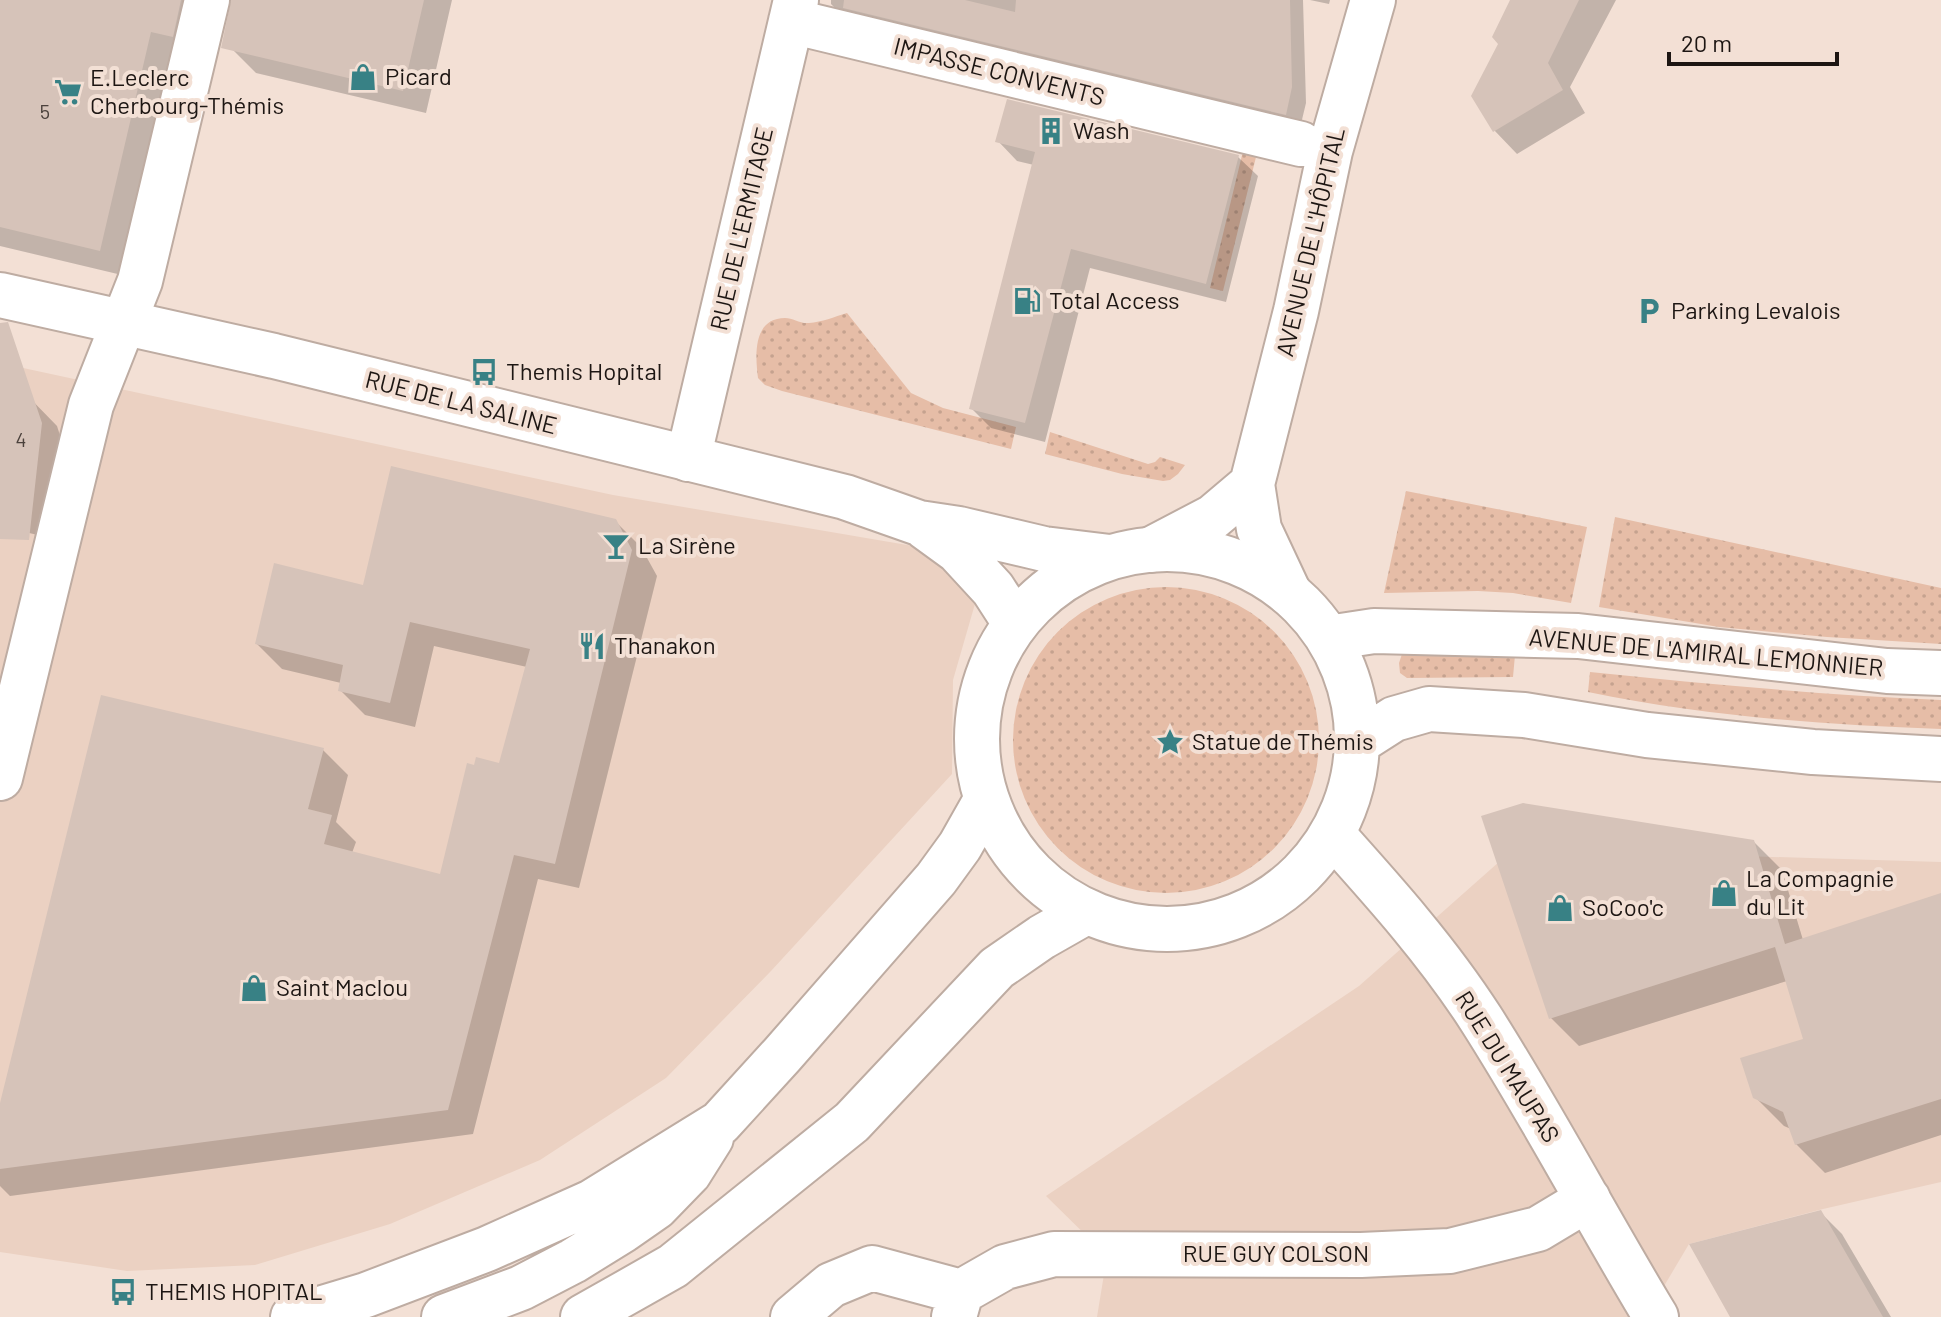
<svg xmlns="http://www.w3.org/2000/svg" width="1941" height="1317" viewBox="0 0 1941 1317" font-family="Barlow,sans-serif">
<defs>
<pattern id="grass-dots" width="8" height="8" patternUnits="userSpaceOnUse" patternTransform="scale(2)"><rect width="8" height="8" fill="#e6bda7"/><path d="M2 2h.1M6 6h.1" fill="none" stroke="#c5a28f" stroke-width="1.8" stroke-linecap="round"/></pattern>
</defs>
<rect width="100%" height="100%" fill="#f3e0d5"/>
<path fill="#ebd1c2" d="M0,363L613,495L913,546L979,590L953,680L952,774L771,971L666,1078L540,1160L390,1224L255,1265L127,1271L0,1252Z
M1535,830L1741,856L1941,862V1182L1823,1209L1689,1244L1651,1308L1656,1317H1097L1107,1256L1046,1196L1359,986Z"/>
<path fill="url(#grass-dots)" d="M1243,151L1257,153L1223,291L1210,288Z
M847,313L911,393L943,408L1016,427L1011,449L782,391L765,385L758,378C755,355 753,318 785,318C793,318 800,324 809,323C822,322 834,317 847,313Z
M1050,432L1148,464L1155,462L1160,457L1185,465L1178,474L1170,480L1163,481L1122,474L1045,454Z
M1406,491L1587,527L1571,603L1513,593L1478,591L1384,593Z
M1615,517L1941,588V644L1827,637L1719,627L1599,607Z
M1013 740a153 153 0 1 1 306 0a153 153 0 1 1-306 0Z
M1411,651L1515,655L1513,677L1407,678L1400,673L1399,663L1402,654Z
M1590,672C1707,684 1824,695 1941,700V729C1823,725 1704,716 1588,692Z"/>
<path fill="#0003" d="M0,0H189L126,276L0,246Z
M245,0H452L426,113L256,73L233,50Z
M831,0H1303L1306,103L1300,128L845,18L831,4Z
M1310,0H1330L1329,4Z
M1513,0H1616L1570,87L1585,113L1517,154L1494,130L1500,44Z
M998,141L1238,157L1258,176L1226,302L1090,268L1045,442L991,428L971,408L1034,165L1017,161Z
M0,374L20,388L57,426L64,448L46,537L0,526Z
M615,521L641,547L657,576L579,888L538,879L473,1134L10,1196L0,1186V1111L323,750L348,775L336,822L356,842L352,853L441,876L475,767L500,765L527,667L434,646L415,727L365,715L340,690L341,683L282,669L257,644L365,587Z
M1753,841L1782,870L1803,940L1941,895V1135L1825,1173L1796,1144L1791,1129L1784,1126L1755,1097L1806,1041L1787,981L1579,1046L1551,1018Z
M1820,1212L1842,1234L1891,1317H1732Z"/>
<path fill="#d6c3b9" d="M0,0H181L173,37L151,32L100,251L0,227Z
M231,0H424L403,91L221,48Z
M844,0H965L1015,12L1016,0H1290L1292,87L1286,115L843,8Z
M1510,0H1579L1548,63L1563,90L1493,132L1471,96L1498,44L1492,37Z
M1007,99L1239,155L1206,284L1071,249L1025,423L969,409L1035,152L995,142Z
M8,322L42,423L29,540L0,539V323Z
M391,466L616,519L632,550L555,864L514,855L448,1110L0,1169V1103L101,695L324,748L308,809L332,815L324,844L440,874L467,763L474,765L476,757L499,763L530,649L410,622L390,703L338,691L343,665L255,644L274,563L363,585Z
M1523,803L1754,840L1785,944L1941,893V1099L1795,1145L1783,1112L1753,1098L1740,1058L1803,1039L1775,947L1549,1019L1481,816Z
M1821,1210L1883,1317H1730L1689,1244Z"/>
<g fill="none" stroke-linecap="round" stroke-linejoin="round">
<g stroke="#beaca2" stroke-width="48">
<path id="minor" d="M791,21L1301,144
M688,459L796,0
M1150,550L1213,517L1252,484
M1289,593L1259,529L1252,484L1296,311L1330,151L1373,0
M0,778L91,405L140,281L207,0
M1333,835C1385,893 1438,952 1481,1019C1543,1116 1596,1218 1656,1317
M961,1292L1005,1267L1054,1254L1361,1255L1450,1251L1538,1229L1588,1199
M793,1317L831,1285L872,1268L961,1292L954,1317"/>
</g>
<g stroke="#beaca2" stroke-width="48">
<path id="major" d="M0,295L274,356L845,497L919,523L959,529L1044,549L1110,557
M925,527L958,551L993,589L1015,623
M977 739a190 190 0 1 1 380 0a190 190 0 1 1-380 0Z
M1328,638L1374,631L1578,636L1887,671L1941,673
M1358,742L1394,719L1429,709L1524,715L1647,735L1813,752L1941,759
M293,1317L366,1295L487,1249L592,1202L720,1123L782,1055L936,879L960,846L986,800
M444,1317L521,1288L573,1261L623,1230L656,1207L689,1173L711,1138
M583,1317L673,1266L852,1122L997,968L1042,937L1086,912"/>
</g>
<use href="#minor" stroke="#fff" stroke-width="44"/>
<use href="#major" stroke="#fff" stroke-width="44"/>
</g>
<defs>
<g id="shop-bare" transform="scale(2.16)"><path d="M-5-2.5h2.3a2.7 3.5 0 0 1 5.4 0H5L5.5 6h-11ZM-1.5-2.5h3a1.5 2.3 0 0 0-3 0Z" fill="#388185" stroke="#f3e0d5" stroke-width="2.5" paint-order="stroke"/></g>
<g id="supermarket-bare" transform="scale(2.16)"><path d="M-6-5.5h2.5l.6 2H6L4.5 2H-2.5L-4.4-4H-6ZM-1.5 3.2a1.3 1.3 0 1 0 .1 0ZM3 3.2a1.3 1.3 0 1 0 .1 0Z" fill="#388185" stroke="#f3e0d5" stroke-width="2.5" paint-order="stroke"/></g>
<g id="building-bare" transform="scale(2.16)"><path d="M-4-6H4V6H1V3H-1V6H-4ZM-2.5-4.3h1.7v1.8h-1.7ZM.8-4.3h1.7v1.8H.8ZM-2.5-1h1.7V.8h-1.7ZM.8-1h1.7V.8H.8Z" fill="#388185" stroke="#f3e0d5" stroke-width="2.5" paint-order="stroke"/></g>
<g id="fuel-bare" transform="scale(2.16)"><path d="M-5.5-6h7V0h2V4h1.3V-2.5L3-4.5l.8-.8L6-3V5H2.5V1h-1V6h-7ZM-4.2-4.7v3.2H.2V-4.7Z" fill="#388185" stroke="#f3e0d5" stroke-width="2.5" paint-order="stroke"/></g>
<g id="parking-bare" transform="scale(2.16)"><path d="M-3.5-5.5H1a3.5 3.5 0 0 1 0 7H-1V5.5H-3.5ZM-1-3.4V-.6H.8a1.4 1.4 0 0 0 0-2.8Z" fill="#388185" stroke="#f3e0d5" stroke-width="2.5" paint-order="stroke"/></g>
<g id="bus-bare" transform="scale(2.16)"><path d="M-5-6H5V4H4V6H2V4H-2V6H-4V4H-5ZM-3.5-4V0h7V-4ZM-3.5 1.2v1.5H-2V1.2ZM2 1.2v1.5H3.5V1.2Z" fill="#388185" stroke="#f3e0d5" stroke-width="2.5" paint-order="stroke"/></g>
<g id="bar-bare" transform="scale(2.16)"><path d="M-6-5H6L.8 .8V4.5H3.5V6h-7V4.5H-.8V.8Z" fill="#388185" stroke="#f3e0d5" stroke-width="2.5" paint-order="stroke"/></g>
<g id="restaurant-bare" transform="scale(2.16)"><path d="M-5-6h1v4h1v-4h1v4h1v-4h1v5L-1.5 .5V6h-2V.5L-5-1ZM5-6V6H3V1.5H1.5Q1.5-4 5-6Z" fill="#388185" stroke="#f3e0d5" stroke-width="2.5" paint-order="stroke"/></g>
<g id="sight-bare" transform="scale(2.16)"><path d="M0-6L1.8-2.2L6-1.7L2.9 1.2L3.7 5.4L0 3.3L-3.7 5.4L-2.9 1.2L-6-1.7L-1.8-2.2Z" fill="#388185" stroke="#f3e0d5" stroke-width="2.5" paint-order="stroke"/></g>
</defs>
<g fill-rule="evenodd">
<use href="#shop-bare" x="363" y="77"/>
<use href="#supermarket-bare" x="68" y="92"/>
<use href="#building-bare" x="1051" y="131"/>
<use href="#fuel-bare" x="1027" y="301"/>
<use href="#parking-bare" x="1649" y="311"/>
<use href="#bus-bare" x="484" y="372"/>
<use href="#bar-bare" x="616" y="546"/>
<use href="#restaurant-bare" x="592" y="646"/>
<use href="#sight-bare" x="1170" y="742"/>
<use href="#shop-bare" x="1724" y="893"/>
<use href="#shop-bare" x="1560" y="908"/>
<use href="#shop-bare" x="254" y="988"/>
<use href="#bus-bare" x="123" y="1292"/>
</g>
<g text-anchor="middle" stroke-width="8" stroke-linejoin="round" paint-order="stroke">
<g font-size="20" fill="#4b413c">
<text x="45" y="119">5</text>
<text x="21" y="447">4</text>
</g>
<g font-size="24" fill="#1d1613" stroke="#f3e0d5">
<text transform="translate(999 72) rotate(14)" y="8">IMPASSE CONVENTS</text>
<text transform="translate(742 229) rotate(-77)" y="8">RUE DE L'ERMITAGE</text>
<text transform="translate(1311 242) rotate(-77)" y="8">AVENUE DE L'HÔPITAL</text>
<text transform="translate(461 403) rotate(14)" y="8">RUE DE LA SALINE</text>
<text transform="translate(1706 653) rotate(5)" y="8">AVENUE DE L'AMIRAL LEMONNIER</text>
<text transform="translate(1507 1067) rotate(58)" y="8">RUE DU MAUPAS</text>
<text x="1276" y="1262">RUE GUY COLSON</text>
</g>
<g font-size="24" fill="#1d1613" stroke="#f3e0d5" text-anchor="start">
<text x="385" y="85">Picard</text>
<text x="90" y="86">E.Leclerc<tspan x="90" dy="28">Cherbourg-Thémis</tspan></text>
<text x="1073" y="139">Wash</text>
<text x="1049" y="309">Total Access</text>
<text x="1671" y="319">Parking Levalois</text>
<text x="506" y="380">Themis Hopital</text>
<text x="638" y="554">La Sirène</text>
<text x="614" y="654">Thanakon</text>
<text x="1192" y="750">Statue de Thémis</text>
<text x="1746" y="887">La Compagnie<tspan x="1746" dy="28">du Lit</tspan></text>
<text x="1582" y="916">SoCoo'c</text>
<text x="276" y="996">Saint Maclou</text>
<text x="145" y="1300">THEMIS HOPITAL</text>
</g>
</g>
<path d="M1669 52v12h168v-12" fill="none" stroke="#1d1613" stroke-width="4"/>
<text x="1681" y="52" font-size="24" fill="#1d1613" stroke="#f3e0d5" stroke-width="6" paint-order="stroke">20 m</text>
</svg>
